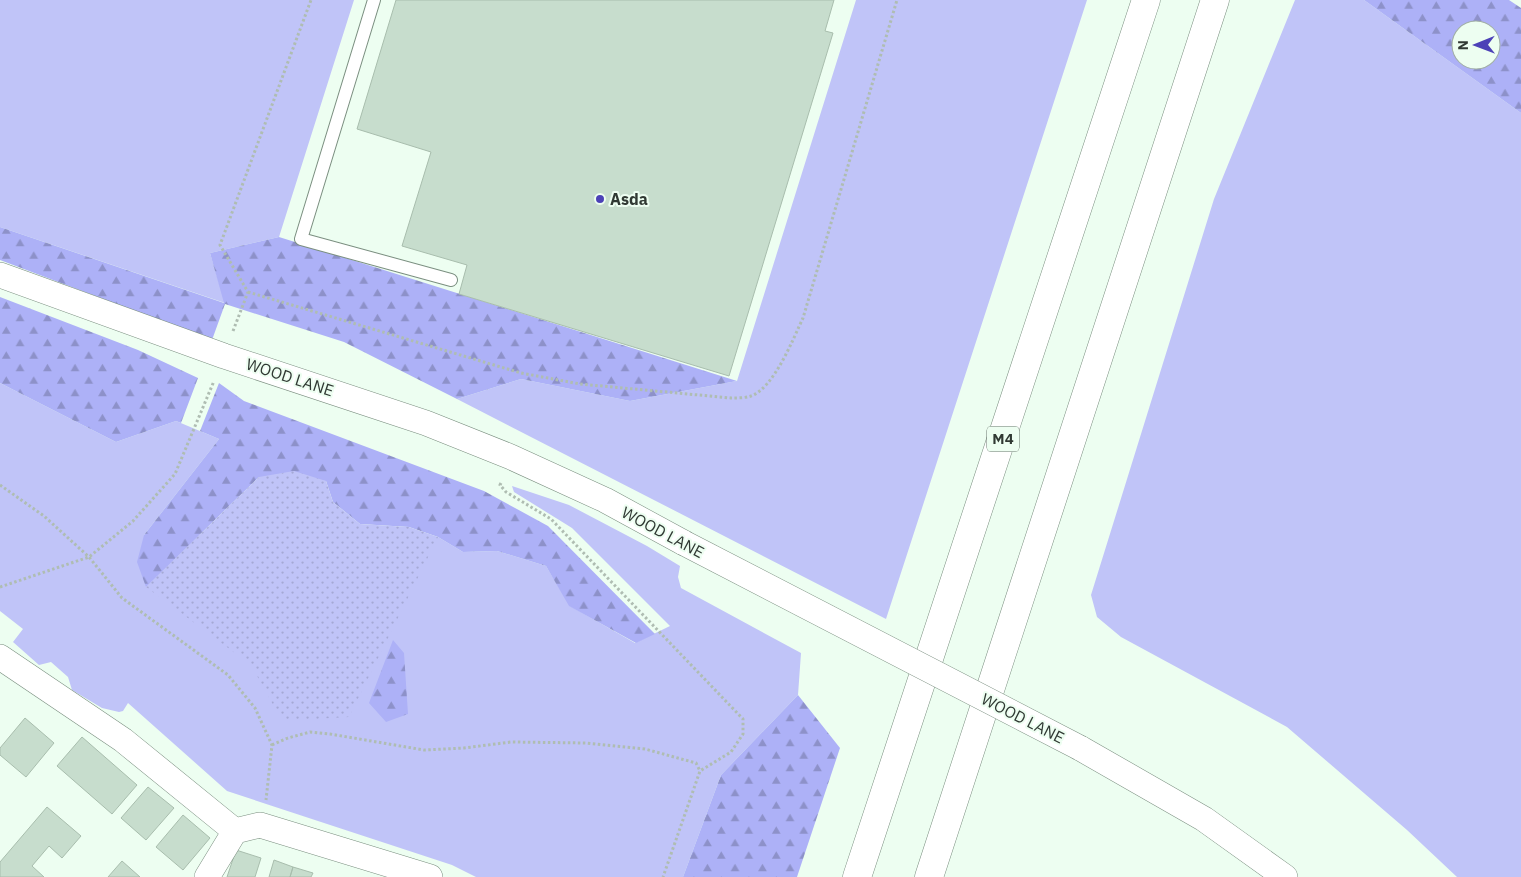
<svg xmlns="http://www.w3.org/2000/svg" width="1521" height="877" viewBox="0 0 1521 877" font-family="'IBM Plex Sans',sans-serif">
<defs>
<pattern id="forest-firs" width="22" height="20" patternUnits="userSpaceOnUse" patternTransform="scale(1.25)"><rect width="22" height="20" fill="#adb1f7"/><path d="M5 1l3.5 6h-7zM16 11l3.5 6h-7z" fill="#8d91c9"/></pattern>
<pattern id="park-dots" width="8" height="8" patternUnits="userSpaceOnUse" patternTransform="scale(1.25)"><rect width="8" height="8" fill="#c0c4f8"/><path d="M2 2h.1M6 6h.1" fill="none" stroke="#a5a9d5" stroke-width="1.8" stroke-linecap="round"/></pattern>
</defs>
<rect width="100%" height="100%" fill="#edfef1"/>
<path fill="#c0c4f8" d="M0,0H354L279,237L210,253L225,303L0,227Z
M856,0H1087L886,619L457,399L521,379L630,401L737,381Z
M1295,0H1364L1521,113V877H1457L1407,830L1287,727L1121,637L1097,617L1091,595L1214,199Z
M0,383L116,442L176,421L219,439L144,535L438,537L463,552L497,551L546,566L570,606L635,643L670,626L572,528L514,492L512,486L569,505L647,546L680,566L678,577L681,588L801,653L798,695L721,775L683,877H476L452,865L227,791L128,703L123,711L119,712L102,708L72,690L68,677L51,662L39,665L13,642L23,629L0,611Z"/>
<path fill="url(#forest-firs)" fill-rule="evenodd" d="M1364,0H1509L1521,8V113ZM1461,30H1491V60H1461Z
M0,227L224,303L210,253L279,237L737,381L630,401L521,379L457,399L344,342L225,304L212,340L0,260Z
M0,297L138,350L198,378L181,423L176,421L116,442L0,383Z
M219,383L244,401L484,491L548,526L655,634L636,643L569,606L546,566L497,551L463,552L438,537L409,527L360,524L333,502L326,481L259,477L146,587L137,562L144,535L219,439L200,431Z
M393,640L404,653L408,714L386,722L369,703Z
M798,695L840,748L797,877H683L721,775Z"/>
<path fill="url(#park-dots)" d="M294,471L326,481L333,502L360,524L409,527L438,537L349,717L282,721L251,665L146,587L259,477Z"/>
<path fill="#c7ddcd" stroke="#a8bdad" d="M396,0H834L825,31L833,33L729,376L459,294L467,265L402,246L431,152L357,129Z
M25,718L54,743L26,777L0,755V748Z
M82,737L137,785L112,814L57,766Z
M148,787L174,808L146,840L121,818Z
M47,807L81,836L62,858L49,846L32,866L44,877H0V862Z
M183,815L210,838L183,870L156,847Z
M236,850L261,858L255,877H227Z
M274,860L293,867L290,877H269Z
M122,861L140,877H108Z
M293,867L313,873L311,877H290Z"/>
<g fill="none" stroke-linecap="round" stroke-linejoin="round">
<g stroke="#7b8f80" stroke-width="14">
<path id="lane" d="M374,0L301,239L451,280"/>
</g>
<g stroke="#7b8f80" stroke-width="26">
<path id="street" d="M0,275L224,356L426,423L511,457L605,500L684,543
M0,657L123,740L235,831
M1080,748L1204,819L1285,877
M235,831L260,825L430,877
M207,877L235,831"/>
</g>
<g stroke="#7b8f80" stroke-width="29">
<path id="highway" d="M857,877L1146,0
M929,877L1215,0"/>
</g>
<path stroke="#afbdb2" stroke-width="3" stroke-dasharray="2.5 2.5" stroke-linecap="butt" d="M248,292L521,373L580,384L731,398C737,398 745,398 751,396C774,388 793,339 803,318L897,0
M233,331L248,292L220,245L311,0
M501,483L500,485L506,492L551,519L743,719V734L731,752L700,771L663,877
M0,485L44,516L89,557L122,598L228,675L255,708L272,745L266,800
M0,587L89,557L133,521L175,474L214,381
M272,745L288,738L310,732L330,734L424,750L464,748L511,742L586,743L645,749L696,763L700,771"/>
<use href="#lane" stroke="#fff" stroke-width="12"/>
<use href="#street" stroke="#fff" stroke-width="25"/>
<use href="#highway" stroke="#fff" stroke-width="28"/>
<g stroke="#7b8f80" stroke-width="26" stroke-linecap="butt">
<path id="street-bridge" d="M684,543L1080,748"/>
</g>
<use href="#street-bridge" stroke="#fff" stroke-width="25"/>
</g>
<circle fill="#4c41b7" stroke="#edfef1" stroke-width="2" cx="600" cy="199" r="5"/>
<g text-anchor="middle" stroke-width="4" stroke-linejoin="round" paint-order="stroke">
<rect fill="#edfef1" stroke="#69746c" stroke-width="1" x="987" y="426.5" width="32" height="25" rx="4"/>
<g font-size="15" font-weight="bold" fill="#303933">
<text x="1003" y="444">M4</text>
</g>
<g font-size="16" font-weight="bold" fill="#303933" stroke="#edfef1" text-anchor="start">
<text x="610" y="205">Asda</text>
</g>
<g font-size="16" fill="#303933" stroke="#edfef1">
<text transform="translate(290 377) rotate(18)" y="6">WOOD LANE</text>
<text transform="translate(663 532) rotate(28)" y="6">WOOD LANE</text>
<text transform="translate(1023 718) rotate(27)" y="6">WOOD LANE</text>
</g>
</g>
<g transform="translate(1476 45) rotate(269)"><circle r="24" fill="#edfef1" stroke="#a1afa5"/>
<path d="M0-4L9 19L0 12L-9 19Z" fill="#4c41b7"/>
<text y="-8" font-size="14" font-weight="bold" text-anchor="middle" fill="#303933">N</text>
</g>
</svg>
